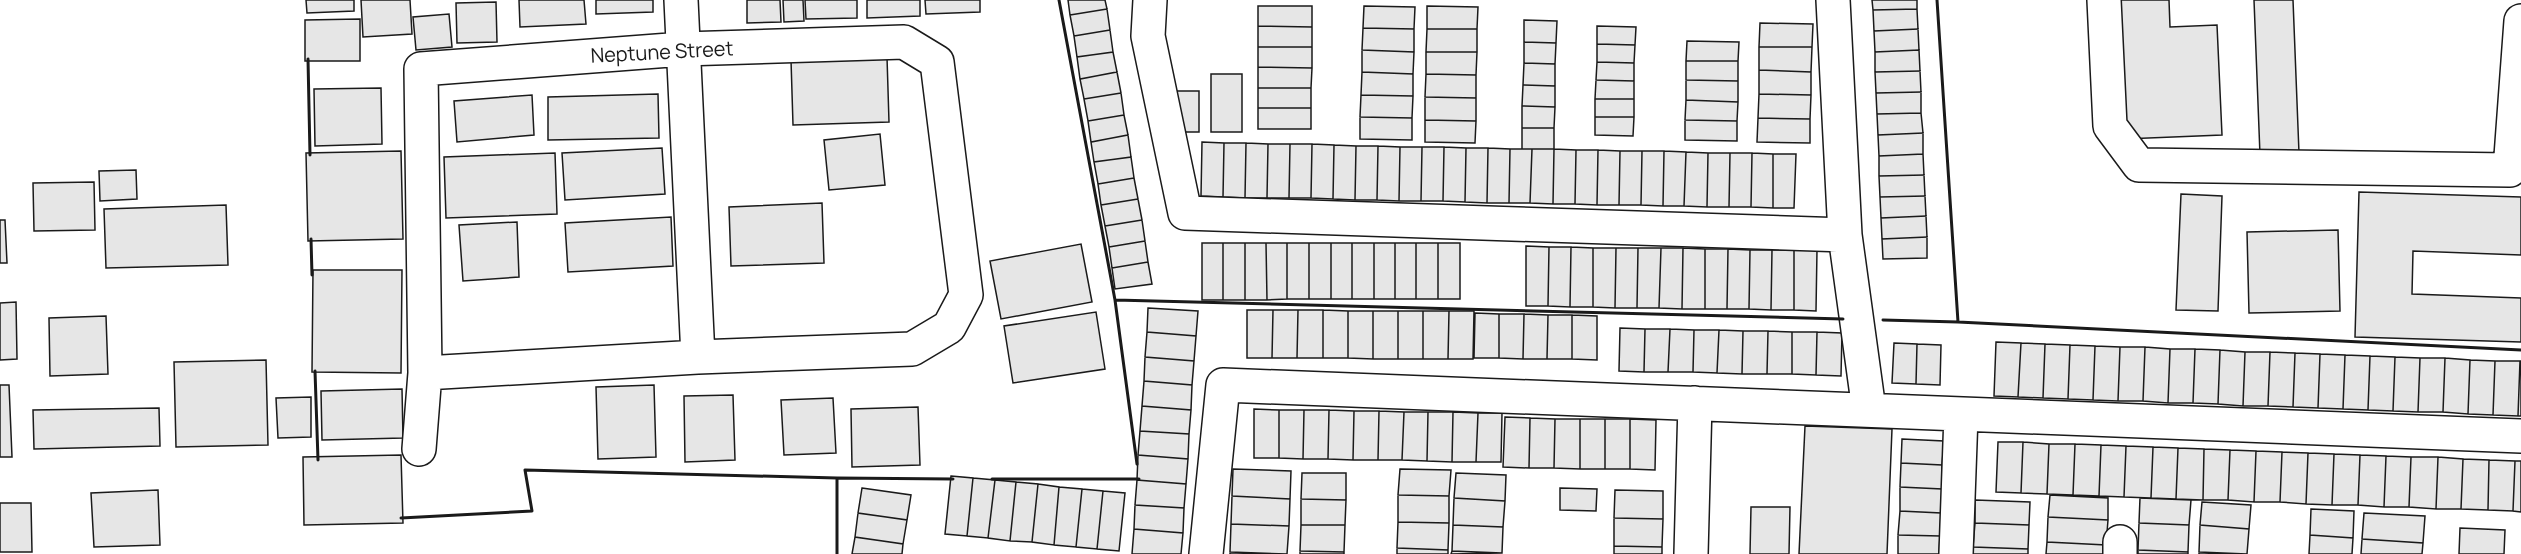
<svg xmlns="http://www.w3.org/2000/svg" width="2521" height="554" viewBox="0 0 2521 554" font-family="Manrope,sans-serif">
<rect width="100%" height="100%" fill="#fff"/>
<path fill="#e6e6e6" stroke="#1a1a1a" stroke-width="1.5" d="M306,0H354V11L307,13Z
M361,0H410L412,34L363,37Z
M519,0H584L586,24L520,27Z
M596,0H653V12L596,14Z
M747,0H780L781,22L747,23Z
M783,0H803L804,21L784,22Z
M805,0H857V18L806,19Z
M867,0H920V16L867,18Z
M925,0H980V12L926,14Z
M1068,0H1105L1107,9L1070,15Z
M1872,0H1917V9L1873,10Z
M2119,0H2169L2170,27L2217,25L2222,135L2124,139Z
M2254,0H2293L2299,153L2260,155Z
M496,2L497,42L457,43L456,3Z
M1258,6H1312V27L1258,26Z
M1364,6L1415,7L1414,29L1363,28Z
M1427,6L1478,7L1477,29H1427Z
M1107,9L1110,30L1074,36L1070,15Z
M1917,9L1918,29L1874,31L1873,10Z
M449,14L452,47L416,50L413,17Z
M360,19V61H305V20Z
M1524,20L1557,21L1556,43L1524,42Z
M1760,23L1813,24L1812,47H1759Z
M1258,26L1312,27V47H1258Z
M1597,26L1636,27L1635,45L1597,44Z
M1363,28L1414,29V52L1362,50Z
M1427,29H1477V52H1426Z
M1918,29L1919,50L1875,52L1874,31Z
M1110,30L1113,52L1077,57L1074,36Z
M1687,41L1739,42L1738,61H1686Z
M1524,42L1556,43L1555,64L1524,63Z
M1597,44L1635,45L1634,63L1597,62Z
M1258,47H1312V68L1258,67Z
M1759,47H1812L1811,72L1759,70Z
M1362,50L1414,52L1413,74L1362,72Z
M1919,50L1920,71L1875,72V52Z
M1113,52L1117,72L1080,79L1077,57Z
M1426,52H1477L1476,75L1426,74Z
M887,57L889,122L793,125L791,60Z
M1686,61H1738V81L1686,80Z
M1597,62L1634,63V81L1596,80Z
M1524,63L1555,64V86L1523,85Z
M1258,67L1312,68L1311,88H1258Z
M1759,70L1811,72V95L1759,94Z
M1920,71L1921,92L1876,93L1875,72Z
M1117,72L1121,93L1084,99L1080,79Z
M1362,72L1413,74V96L1361,95Z
M1211,74H1242V132H1211Z
M1426,74L1476,75V98L1425,97Z
M1596,80L1634,81V99H1595Z
M1686,80L1738,81V102L1686,100Z
M1523,85L1555,86V107L1522,106Z
M381,88L382,144L315,146L314,89Z
M1258,88H1311V108H1258Z
M1171,91H1199V132H1171Z
M1921,92V113L1877,114L1876,93Z
M1121,93L1124,115L1088,121L1084,99Z
M658,94L659,138L548,140V97Z
M1759,94L1811,95L1810,119L1758,118Z
M532,95L534,135L457,142L454,101Z
M1361,95L1413,96L1412,118L1360,117Z
M1425,97L1476,98V121L1425,120Z
M1595,99H1634V117H1595Z
M1686,100L1738,102L1737,121L1685,120Z
M1522,106L1555,107L1554,128H1522Z
M1258,108H1311V129H1258Z
M1921,113L1923,133L1878,135L1877,114Z
M1124,115L1128,135L1091,142L1088,121Z
M1360,117L1412,118V140L1360,139Z
M1595,117H1634L1633,136L1595,135Z
M1758,118L1810,119V143L1757,142Z
M1425,120L1476,121L1475,143L1425,142Z
M1685,120L1737,121V141L1685,140Z
M1522,128H1554V149H1522Z
M1923,133V154L1879,156L1878,135Z
M880,134L885,185L829,190L824,140Z
M1128,135L1131,157L1094,162L1091,142Z
M1202,142L1224,143L1223,197L1201,196Z
M1224,143H1246L1245,198L1223,197Z
M1246,143L1268,144L1267,198H1245Z
M1268,144H1290L1289,198H1267Z
M1290,144H1312L1311,198H1289Z
M1312,144L1334,145L1333,199L1311,198Z
M1334,145L1356,146L1355,200L1333,199Z
M1356,146H1378L1377,200H1355Z
M1378,146L1400,147L1399,201L1377,200Z
M1400,147H1422L1421,201H1399Z
M1422,147H1444L1443,201H1421Z
M1444,147L1466,148L1465,202L1443,201Z
M662,148L665,194L565,200L562,153Z
M1466,148H1488L1487,203L1465,202Z
M1488,148L1510,149L1509,203H1487Z
M1510,149H1532L1530,203H1509Z
M1532,149H1554L1553,204L1530,203Z
M1554,149L1576,150L1575,204H1553Z
M1576,150H1598L1597,205L1575,204Z
M1598,150L1620,151L1619,205H1597Z
M401,151L403,239L308,241L306,153Z
M1620,151H1642L1641,205H1619Z
M1642,151H1664L1663,206L1641,205Z
M1664,151L1686,152L1684,206H1663Z
M1686,152L1708,153L1707,207L1684,206Z
M555,153L557,214L446,218L444,157Z
M1708,153H1730L1729,207H1707Z
M1730,153H1752L1751,207H1729Z
M1752,153L1773,154V208L1751,207Z
M1773,154H1796L1794,208H1773Z
M1923,154L1924,175L1879,176V156Z
M1131,157L1134,178L1098,184L1094,162Z
M136,170L137,199L100,201L99,171Z
M1924,175L1925,196L1880,197L1879,176Z
M1134,178L1138,199L1101,205L1098,184Z
M94,182L95,230L34,231L33,183Z
M2359,192L2521,197V255L2413,251L2412,294L2521,298V342L2355,337Z
M2181,194L2222,196L2218,311L2176,310Z
M1925,196L1926,216L1881,218L1880,197Z
M1138,199L1142,220L1105,226L1101,205Z
M822,203L824,263L731,266L729,207Z
M226,205L228,265L106,268L104,209Z
M1926,216L1927,237L1882,239L1881,218Z
M671,217L673,266L568,272L565,223Z
M0,220H5L7,263H0Z
M1142,220L1145,241L1109,247L1105,226Z
M517,222L519,277L463,281L459,225Z
M2338,230L2340,311L2249,313L2247,232Z
M1927,237V258L1883,259L1882,239Z
M1145,241L1148,262L1112,268L1109,247Z
M1202,243H1223V300H1202Z
M1223,243H1245V300H1223Z
M1245,243H1266L1267,300H1245Z
M1266,243H1287V299L1267,300Z
M1287,243H1309V299H1287Z
M1309,243H1331V299H1309Z
M1331,243H1352V299H1331Z
M1352,243H1374V299H1352Z
M1374,243H1395V299H1374Z
M1395,243H1416V299H1395Z
M1416,243H1438V299H1416Z
M1438,243H1460V299H1438Z
M1081,244L1092,302L1001,319L990,261Z
M1526,246L1549,247L1548,306H1526Z
M1549,247H1571L1570,307L1548,306Z
M1571,247L1593,248V307H1570Z
M1593,248H1616L1615,308L1593,307Z
M1616,248H1638L1637,308H1615Z
M1638,248H1661L1659,308H1637Z
M1661,248H1683L1682,309L1659,308Z
M1683,248L1705,249V309H1682Z
M1705,249H1728L1727,309H1705Z
M1728,249L1750,250L1749,309H1727Z
M1750,250H1772L1771,310L1749,309Z
M1772,250H1794V310H1771Z
M1794,250H1817L1816,311L1794,310Z
M1148,262L1152,284L1115,289L1112,268Z
M313,270H402L401,373L312,372Z
M16,302L17,359L0,360V303Z
M1148,308L1198,311L1196,336L1147,332Z
M1247,310H1273L1272,358H1247Z
M1273,310H1298L1297,358H1272Z
M1298,310H1323V358H1297Z
M1323,310L1348,311V358H1323Z
M1348,311H1373V359L1348,358Z
M1373,311H1398V359H1373Z
M1398,311H1423V359H1398Z
M1423,311H1449L1448,359H1423Z
M1449,311H1474L1473,359H1448Z
M1096,312L1105,369L1013,383L1004,326Z
M1475,313L1499,314V358H1474Z
M1499,314H1524L1523,359L1499,358Z
M1524,314L1548,315L1547,359H1523Z
M1548,315H1572V359H1547Z
M1572,315L1597,316V360L1572,359Z
M106,316L108,374L50,376L49,318Z
M1620,328L1645,329L1644,372L1619,371Z
M1645,329H1670L1668,372H1644Z
M1670,329L1694,330L1693,372H1668Z
M1694,330H1719L1717,373L1693,372Z
M1719,330L1743,331L1742,374L1717,373Z
M1743,331H1768L1767,374H1742Z
M1768,331L1792,332V374H1767Z
M1147,332L1196,336L1194,361L1145,357Z
M1792,332H1817L1816,375L1792,374Z
M1817,332L1842,333L1841,376L1816,375Z
M1996,342L2021,343L2018,397L1994,396Z
M1894,343L1917,344L1916,384L1892,383Z
M2021,343L2045,344L2043,398L2018,397Z
M1917,344L1941,345L1940,385L1916,384Z
M2045,344L2070,345L2068,399L2043,398Z
M2070,345L2095,346L2093,400L2068,399Z
M2095,346L2120,347L2118,401L2093,400Z
M2120,347H2145L2143,401H2118Z
M2145,347L2170,349L2168,403L2143,401Z
M2170,349H2195L2193,403H2168Z
M2195,349L2220,350L2218,404L2193,403Z
M2220,350L2245,352L2243,406L2218,404Z
M2245,352H2270L2268,406H2243Z
M2270,352L2295,353L2293,407L2268,406Z
M2295,353L2320,354L2318,408L2293,407Z
M2320,354L2345,355L2343,409L2318,408Z
M2345,355L2370,356L2368,410L2343,409Z
M2370,356L2395,357L2393,411L2368,410Z
M1145,357L1194,361L1192,385L1144,381Z
M2395,357L2420,358L2418,412L2393,411Z
M2420,358H2445L2443,412H2418Z
M2445,358L2470,360L2468,414L2443,412Z
M266,360L268,445L176,447L174,362Z
M2470,360L2495,361L2493,415L2468,414Z
M2495,361H2520L2518,416L2493,415Z
M2520,361H2521V416H2518Z
M1144,381L1192,385L1191,410L1142,406Z
M0,385H9L12,457H0Z
M654,385L656,457L598,459L596,387Z
M402,389L403,438L322,440L321,391Z
M733,395L735,460L685,462L684,396Z
M311,397V437L278,438L276,398Z
M833,398L836,453L784,455L781,400Z
M1142,406L1191,410L1189,434L1140,431Z
M918,407L920,465L852,467L851,409Z
M159,408L160,446L34,449L33,410Z
M1254,409L1279,410V458H1254Z
M1279,410H1304L1303,459L1279,458Z
M1304,410H1329L1328,459H1303Z
M1329,410L1354,411L1353,460L1328,459Z
M1354,411H1379L1378,460H1353Z
M1379,411L1404,412L1402,460H1378Z
M1404,412H1428L1427,461L1402,460Z
M1428,412H1453L1452,462L1427,461Z
M1453,412L1478,413L1476,462H1452Z
M1478,413H1502L1501,462H1476Z
M1505,417L1530,418L1529,468L1503,467Z
M1530,418L1555,419L1554,468H1529Z
M1555,419H1580V469L1554,468Z
M1580,419H1605V469H1580Z
M1605,419H1630V469H1605Z
M1630,419L1656,420L1655,470L1630,469Z
M1805,426L1892,429L1887,554H1799Z
M1140,431L1189,434L1188,459L1138,455Z
M1902,439L1944,441L1942,465L1901,463Z
M1998,442H2023L2021,493L1996,492Z
M2023,442L2049,444L2047,494L2021,493Z
M2049,444H2075L2073,495L2047,494Z
M2075,444L2101,445L2099,496L2073,495Z
M2101,445L2126,446L2124,497L2099,496Z
M2126,446L2153,447L2151,498L2124,497Z
M2153,447L2178,448L2176,499L2151,498Z
M2178,448L2204,449L2203,500L2176,499Z
M2204,449L2230,450L2228,500H2203Z
M2230,450L2256,451L2254,502L2228,500Z
M2256,451L2282,452L2280,502H2254Z
M2282,452L2308,453L2306,504L2280,502Z
M2308,453L2334,454L2332,505L2306,504Z
M2334,454L2360,455L2358,505H2332Z
M401,455L403,523L304,525L303,457Z
M1138,455L1188,459L1186,484L1137,480Z
M2360,455L2386,456L2384,507L2358,505Z
M2386,456L2411,457L2409,507H2384Z
M2411,457H2438L2436,509L2409,507Z
M2438,457L2463,459L2461,509H2436Z
M2463,459L2489,460L2488,510L2461,509Z
M2489,460L2515,461L2513,511L2488,510Z
M2515,461H2521V512L2513,511Z
M1901,463L1942,465V489L1900,487Z
M1233,469L1291,471L1290,499L1232,496Z
M1400,469L1451,470L1449,496L1398,495Z
M1302,473H1346V500L1301,499Z
M1456,473L1506,475L1505,501L1454,498Z
M951,476L973,478L967,536L945,534Z
M973,478L995,480L988,538L967,536Z
M995,480L1016,482L1010,541L988,538Z
M1137,480L1186,484L1184,508L1135,505Z
M1016,482L1038,484L1032,542L1010,541Z
M1038,484L1059,487L1054,545L1032,542Z
M1059,487L1082,489L1076,547L1054,545Z
M1900,487L1942,489L1941,513L1900,511Z
M862,488L911,495L907,520L858,513Z
M1560,488L1597,489L1596,511L1560,510Z
M1082,489L1103,491L1097,549L1076,547Z
M158,490L160,545L94,547L91,493Z
M1615,490L1663,491V519L1614,518Z
M1103,491L1125,493L1119,551L1097,549Z
M1398,495L1449,496V523L1398,522Z
M2050,495L2108,498V520L2048,517Z
M1232,496L1290,499L1289,526L1231,524Z
M1454,498L1505,501L1503,527L1453,525Z
M2140,498L2191,500L2189,525L2139,523Z
M1301,499L1346,500L1345,525H1301Z
M1975,500L2030,502L2029,525L1975,523Z
M2202,502L2251,505L2249,529L2200,525Z
M0,503H31L32,552H0Z
M1135,505L1184,508L1183,533L1134,529Z
M1751,507H1790L1789,554H1750Z
M2311,509L2354,511L2353,538L2310,535Z
M1900,511L1941,513L1940,536L1898,535Z
M858,513L907,520L903,544L855,537Z
M2364,513L2425,516L2423,543L2362,539Z
M2048,517L2108,520L2106,545L2047,542Z
M1614,518L1663,519L1662,547L1614,546Z
M1398,522L1449,523L1448,550L1397,548Z
M1975,523L2029,525L2028,549L1973,547Z
M2139,523L2189,525L2188,552L2138,550Z
M1231,524L1289,526L1287,554L1230,552Z
M1301,525H1345L1344,552L1300,551Z
M1453,525L1503,527L1502,553L1452,551Z
M2200,525L2249,529L2247,554L2199,552Z
M2460,528L2505,530L2504,554H2459Z
M1134,529L1183,533L1181,554H1132Z
M1898,535L1940,536L1939,554H1898Z
M2310,535L2353,538L2352,554H2309Z
M855,537L903,544L902,554H852Z
M2362,539L2423,543L2422,554H2361Z
M2047,542L2106,545V554H2046Z
M1614,546L1662,547V554H1614Z
M1973,547L2028,549V554H1973Z
M1397,548L1448,550V554H1397Z
M2138,550L2188,552V554H2138Z
M1300,551L1344,552V554H1300Z
M1452,551L1502,553L1451,554Z
M1230,552L1287,554H1230Z
M2199,552L2240,554H2199Z"/>
<g fill="none" stroke-linecap="round" stroke-linejoin="round">
<g stroke="#1a1a1a" stroke-width="36">
<path id="street" d="M681,0L698,357
M1150,0L1148,36L1185,213L1845,235
M1833,0L1845,235L1869,410
M2104,0L2110,126L2139,165L2510,170L2521,21
M419,449L425,373L421,69L683,49L904,42L937,62L966,295L949,327L912,349L698,357L425,373
M1206,554L1223,385L2521,436
M1691,554L1695,403
M1956,554L1961,415
M2120,554V542"/>
</g>
<use href="#street" stroke="#fff" stroke-width="33"/>
<path stroke="#1a1a1a" stroke-width="3" d="M1059,0L1115,300L1137,464
M1937,0L1958,322
M308,59L310,155
M311,239L312,275
M1115,300L1843,319
M1883,320L1958,322L2521,350
M315,371L318,460
M837,478V554
M992,479H1139
M401,518L532,511L525,470L837,478L953,479"/>
</g>
<g text-anchor="middle" stroke-width="4.5" stroke-linejoin="round" paint-order="stroke">
<g font-size="20" fill="#1a1a1a" stroke="#fff">
<text transform="translate(662 52) rotate(-3)" y="7">Neptune Street</text>
</g>
</g>
</svg>
